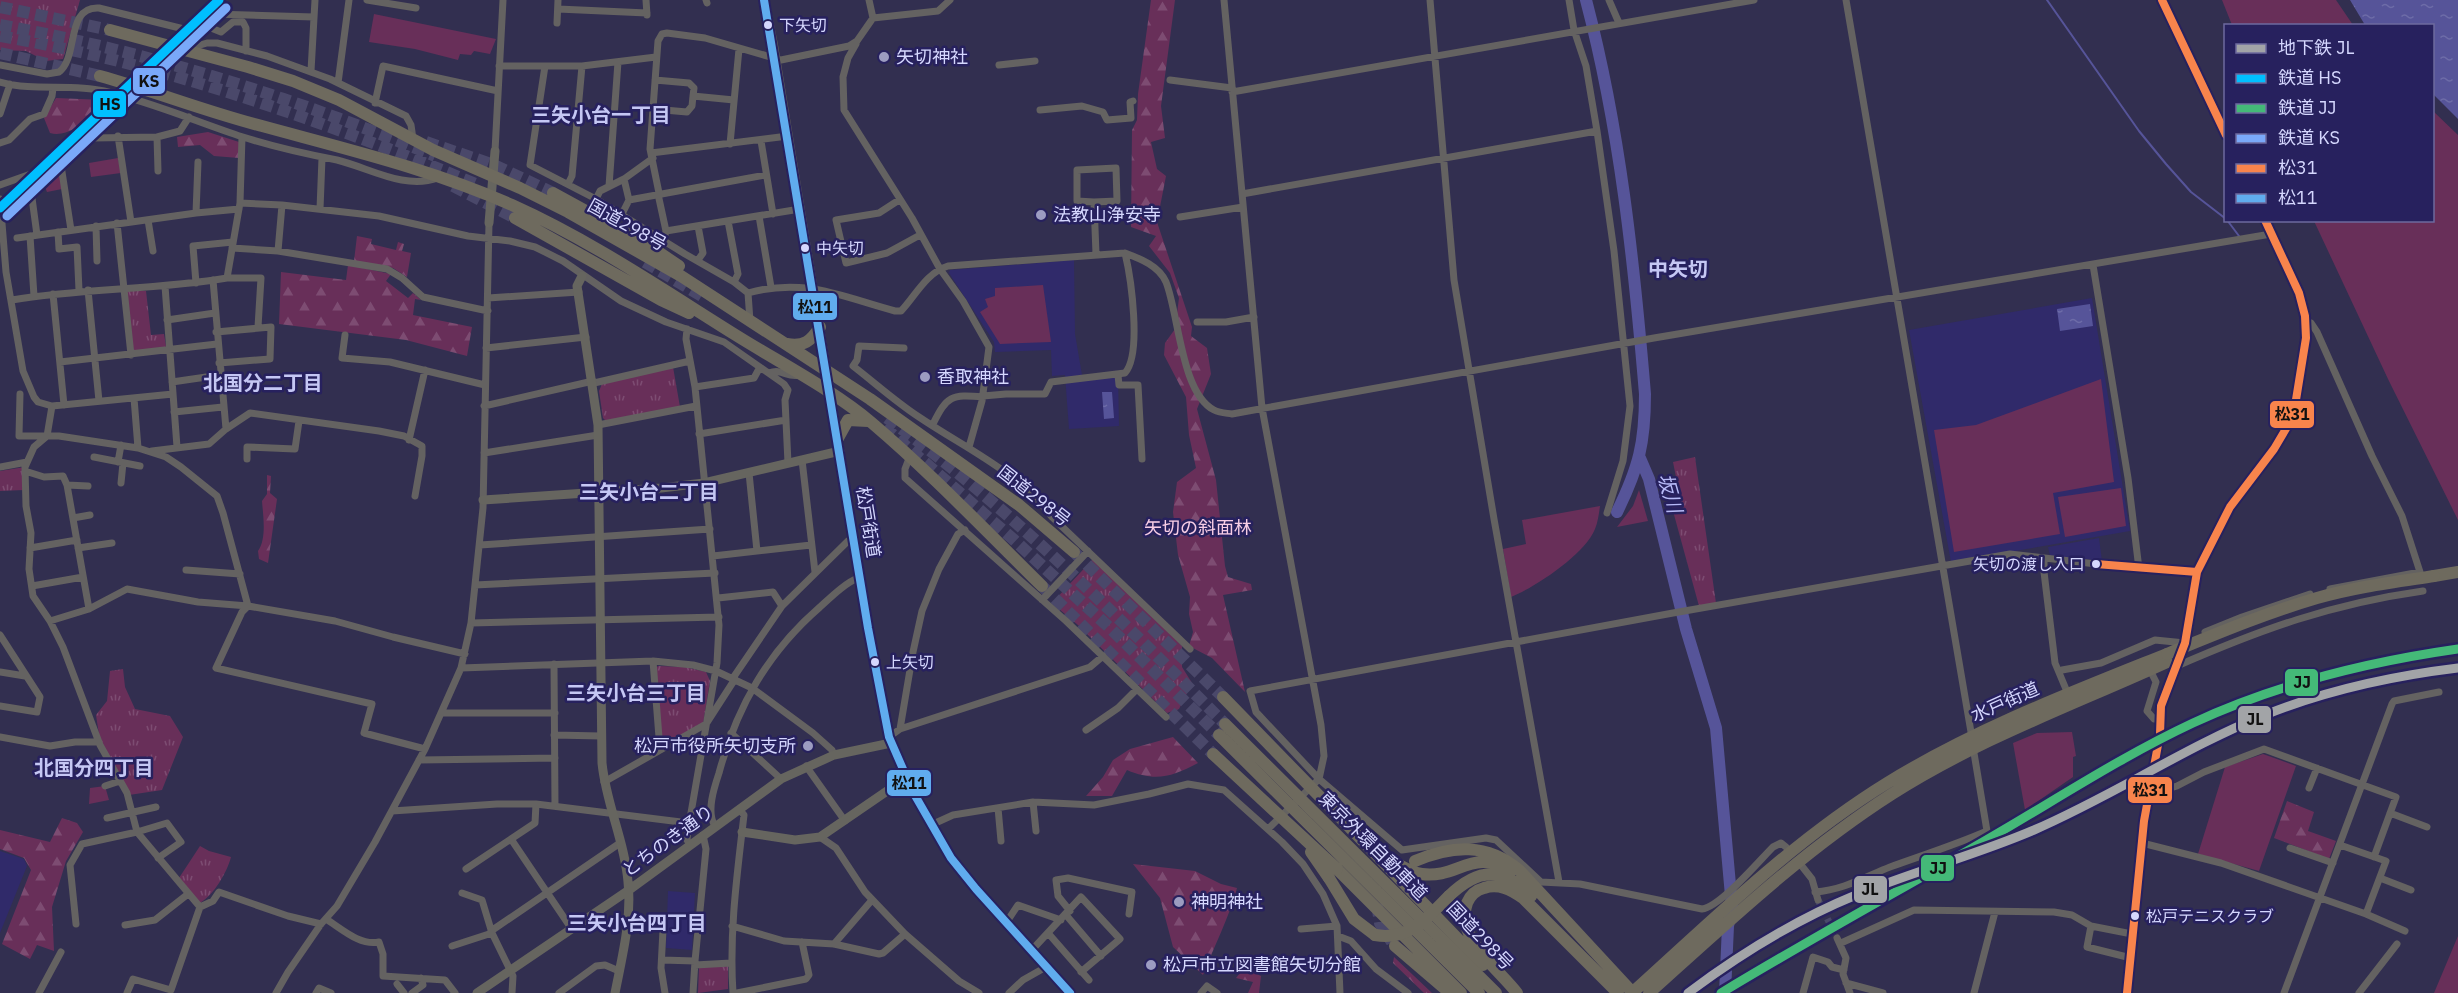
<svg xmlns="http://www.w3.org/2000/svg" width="2458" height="993" viewBox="0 0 2458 993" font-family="'IBM Plex Sans','Noto Sans JP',sans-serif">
<defs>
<pattern id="forest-firs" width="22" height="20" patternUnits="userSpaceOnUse" patternTransform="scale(1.5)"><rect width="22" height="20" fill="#682f59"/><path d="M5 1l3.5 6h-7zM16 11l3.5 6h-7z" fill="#7d4c72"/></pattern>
<pattern id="park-tufts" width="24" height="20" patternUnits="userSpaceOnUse" patternTransform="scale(1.5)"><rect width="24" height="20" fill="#682f59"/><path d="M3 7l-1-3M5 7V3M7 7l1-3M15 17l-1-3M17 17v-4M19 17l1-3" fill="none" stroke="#7d4c72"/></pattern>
<pattern id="water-ripples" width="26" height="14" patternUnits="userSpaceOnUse" patternTransform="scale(1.5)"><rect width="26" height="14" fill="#565499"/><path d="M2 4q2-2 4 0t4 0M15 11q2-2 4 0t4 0" fill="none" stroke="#6d6ca8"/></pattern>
</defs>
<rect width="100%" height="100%" fill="#322f50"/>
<path fill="#302a6a" d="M1074,260L1075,334L1082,375H1118L1119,426L1069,429L1065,375L1052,376L1051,350L995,352L994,342L949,273L950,270Z
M2092,298L2130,531L1951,562L1909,330Z
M2099,538L2102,561L2050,556L2048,547Z
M0,851L24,859L27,866L0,933Z
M668,891L695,893L692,950L666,948Z"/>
<path fill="#682f59" d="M2222,0H2336L2353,25H2232Z
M374,14L496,39L490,54L474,51L471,55L460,54L458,60L415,49L369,42Z
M2433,111L2458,135V520L2388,379L2314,221L2432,220Z
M118,158L121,173L91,177L89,163Z
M60,174L62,189L47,192L45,187Z
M1043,285L1051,342L1000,344L980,312L988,307L985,299L995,296V288Z
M2101,379L2114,482L2053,493L2060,534L1954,552L1934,430L1976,425Z
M2121,488L2126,526L2065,537L2058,497Z
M1639,490L1648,521L1617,527L1633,506Z
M1600,506C1599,513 1598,522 1595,529C1585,554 1536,587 1511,597L1503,549L1526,544L1522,520Z
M2072,732L2076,756L2073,757V777L2025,810L2013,743L2037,733Z
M2263,754L2296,766L2259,871L2198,854L2225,767Z
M105,786L109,800L89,804L90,788Z
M2458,936V993H2434Z"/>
<path fill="url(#forest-firs)" d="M1151,0H1175L1161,106L1165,138L1151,142L1157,169L1166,176L1157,222L1192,327L1191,336L1207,348L1211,374L1197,409L1216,480L1225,566L1228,577L1251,584L1252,590L1223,595L1245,692L1212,658L1189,646L1193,632L1189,614L1190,597L1178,555L1173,512L1177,482L1196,468L1189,435L1186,397L1164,355L1165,343L1175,329L1179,298L1170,273L1149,246L1156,236L1131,227L1132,130L1137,120L1138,94Z
M56,98L103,100L119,109L113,119C106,121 100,120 93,122C78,124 65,138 50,133L44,118Z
M208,132L239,142V158L214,156L200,145L178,147L177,137Z
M357,236L372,239L371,244L396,250L398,242L404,244L402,251L411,253L407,277L393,268L354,261Z
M348,265L391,274L386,281L408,298L413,293L421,300L415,299L413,315L472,327L467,356L406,340L279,324L281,272L346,280Z
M267,475L271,476L270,493L277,499L268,563L259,559L258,551C267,538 263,515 262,501L267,494Z
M1173,737L1198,763C1172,777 1155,782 1127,770L1112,796H1086L1103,777L1113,760L1130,749Z
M2287,801L2314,812L2308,831L2336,841L2329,859L2274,838Z
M62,818L77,823L83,832L66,861L52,907L54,951L37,945L30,959L2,944L31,870L24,858L0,849V830L50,842Z
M1133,864L1195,871L1221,884L1237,888C1229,918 1214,946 1203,975L1173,947L1160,898Z
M1394,957L1432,993H1424L1393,963Z
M1244,968L1261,976L1259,993H1248L1253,982L1236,978Z"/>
<path fill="url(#park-tufts)" d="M0,0H80L63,59L46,61L26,51L0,50Z
M126,290L146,291L151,335L164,334L166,346L164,349L132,352Z
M673,367L680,407L606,421L603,418L599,391L602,384Z
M1695,457L1716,603L1699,606L1664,478L1676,477L1673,462Z
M25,467L24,490L0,491V471Z
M1093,559L1182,646V667L1192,683L1179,709L1167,713L1078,625L1052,603Z
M658,666L685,667L706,672L710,681L703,724L661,746L656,668Z
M123,669L125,687L135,709L170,716L183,737L162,790L129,795L100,741L96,715L107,701L110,671Z
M200,846L209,851L231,857C227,872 214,895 200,903L179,878Z
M728,966V989L698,993L699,967Z"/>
<path fill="url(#water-ripples)" d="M2350,0H2458V119L2433,94L2432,26L2365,25Z
M2090,304L2093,326L2060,331L2057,309Z
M1102,392H1112L1114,418L1104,419Z"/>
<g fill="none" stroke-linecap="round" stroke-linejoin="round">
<path stroke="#565499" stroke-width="2" d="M2047,0L2139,131L2166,164L2191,192L2226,219
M2227,220L2239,236"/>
<path stroke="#565499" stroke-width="12" d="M1586,0C1620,129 1634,262 1645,394C1645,443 1639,467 1617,512
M1640,458L1649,479L1686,629L1716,728L1732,907L1728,926L1725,993"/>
<path stroke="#4a486a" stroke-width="7" stroke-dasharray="7 3.5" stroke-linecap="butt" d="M2148,795L2160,734
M1818,900L1837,938"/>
<path stroke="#4a486a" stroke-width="12" stroke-dasharray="12 6" stroke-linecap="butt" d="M0,7L110,30
M0,25C149,52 295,98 435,156
M0,36C165,64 324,121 478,185
M0,53L100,76
M426,142L494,165L553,193
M453,186L515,218
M645,262L705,298
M887,418C1010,508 1118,617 1225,724
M884,427L1013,539L1111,629L1219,735
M1074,552L1223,697
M1042,586L1213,754
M1377,904L1380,923L1392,942"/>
<path stroke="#646261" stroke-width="7" d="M367,0L416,8
M646,0L647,15
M706,0L707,3
M869,0L873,18
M1224,0L1262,408L1321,725L1324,756L1319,779L1268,829
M1430,0L1454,280L1494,519L1559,882
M1569,0L1574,30L1586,66L1597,131L1614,251L1630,406L1623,461L1607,513
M1609,0L1619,23
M1846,0L1971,732
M558,9L647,13
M214,14L314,17
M557,23L558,0
M211,28L221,32L233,22H243L246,28V51
M856,44L848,58L843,77L844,110L912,218L940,269L963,301L989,347L982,401L969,447
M187,49L207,43H217L267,56L330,79L406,116L411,125L413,139
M0,65L47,74L59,72C79,57 65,6 99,8L200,33L212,26L214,0
M999,65L1035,61
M499,66H582L656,57
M545,66L530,165L596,199L685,254L734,282L748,293C805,277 842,297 895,311H901C916,295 926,273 948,266L1125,253C1141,259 1159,266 1166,282C1179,315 1181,393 1214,410C1220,413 1226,413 1232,414L1654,338L2271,234
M311,71L315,0
M655,80L689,83L694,88L693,96L734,100
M1170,80L1232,88
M0,82C35,92 69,83 104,91C152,102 197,122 243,137C274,147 306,154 337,160C370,168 404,190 438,178
M338,83L349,0
M1232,92L1754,0
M375,103L383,66L498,91
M653,109L687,112L692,106L693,96
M1040,110L1082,106L1103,112L1107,120L1131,118L1130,102L1133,101
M0,114L10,84
M118,136L131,222
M157,137L158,171
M761,141L773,214
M0,143L9,140L30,119L44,114L52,96L53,88
M730,144L739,49
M495,151L503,0
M651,153L788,136
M60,159L71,230
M29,176L37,235
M568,184L572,176L582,66
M0,185L42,170L93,138L157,137L180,131L189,117
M609,186L618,62
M659,193L650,149L658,41L662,34L667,33L705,38L781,60L849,46L857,41L873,18L938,11L950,0
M658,194L666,231L665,235
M1242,194L1597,131
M0,199L6,272L23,371L34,397L38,402L52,406L173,394
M596,199L600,191L624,179
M629,200L765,175
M899,200L879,213L836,220L846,263L887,253L920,235
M1094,202L1117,201L1116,168L1077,170V201L1094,202L1096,254
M240,203L282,205L379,216L468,236L510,241L535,247L563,261L621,301L666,322L724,342L784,384L788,390L785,400L788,463
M320,209L322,158
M196,213L198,162
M622,214L629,200L624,179L653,158
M759,216L771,287
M1180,217L1243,207
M148,220L153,251
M728,221L738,274L734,282
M117,223L131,355
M96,226L97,261
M698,226L703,253L698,260
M666,231L800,209
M58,232L59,249L77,247L79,290
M30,236L34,296
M17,238L196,213L239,209
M232,248L278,251L387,269L402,278L423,297L488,311
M278,251L282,205
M2093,265L2128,478L2139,569
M227,278H261L258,327
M213,280L226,429
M196,283L193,246L233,242
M165,286L177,447
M88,290L99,401
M748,293L750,321
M53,294L64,405
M488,298L579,292
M12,300C83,288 156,290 227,278L240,203L242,137
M167,320L215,313
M1197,322H1226L1254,317
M2306,322L2311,323L2317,332L2372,456L2402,516L2420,572L2330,589
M687,329L686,339L695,387L719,625L717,663L688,830L687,840L690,845
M216,332L271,327L270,359L219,363
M345,335L342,358L390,362L485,385
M486,348L586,337
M904,348L859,346L857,360L853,366C875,383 896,402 919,417C968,450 1014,469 1052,517L1190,649
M60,362L217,344
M769,373C782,368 787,378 799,375
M1118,375L1119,385H1138L1142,459
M172,382L220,375
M594,383L690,361
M695,387L754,378L760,367
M20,394L19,436H59L138,448L166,457L181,467L217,496L223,513L248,606
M983,396L1006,394H1045L1051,382L1125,373C1142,354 1131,278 1125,253
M134,398L138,448
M52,406L47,436L34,447L25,467L26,506L31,533L29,569L33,596L50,621L63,647L100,745L127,793L137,832L200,907L213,901L219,892L288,916L321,924
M484,406L593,381
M174,412L223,407
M933,424C947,396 951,394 983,397
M598,425L696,406
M699,434L786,420
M409,440L425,370
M152,451L209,444L226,429L250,413L379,431L404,436L422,446V456L415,496
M484,453L598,435
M910,456L905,469V478L1066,621L1166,717
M94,457L140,466
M247,459V447L295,449L299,421
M802,460L815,572
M118,462L121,445
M0,467L27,462
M25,471L44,477L63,476L67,485
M749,473L757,551
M121,483L123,463
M88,486L67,485L89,609
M73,518L90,515
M480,545L710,529
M30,548L77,540
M78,548L112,543
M713,556L811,545
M2044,559V572L2055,663L2068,694
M186,570L240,574
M475,585L715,573
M32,586L83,577
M718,598L773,592L782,606
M1042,600L1088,551
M248,606L242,612L216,668L372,704L364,733L425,749
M50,621L89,609L127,589L198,602L248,606L335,621L393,637L465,654
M471,623L719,617
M2205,632L2242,617L2310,594
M0,635L40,697L37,712L0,706
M653,661L660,750
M554,664L555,805
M2177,666C2262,629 2331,604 2423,591
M461,668L653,661L693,665L716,671L752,688L813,733L832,750L834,755
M2062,670L2101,663L2155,640L2185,643
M2150,670L2156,682L2147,711L2154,719H2160
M0,672L25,676
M733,678L782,606L848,541L854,540
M443,713H555
M900,729L1090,667L1103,656
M1086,730L1118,708L1137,689
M731,733L781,779
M554,735L601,736
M0,737L50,746L75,742H99
M889,737L900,729L913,652L922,611L939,569L958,534L965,530
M419,760L555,758
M806,766L845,821
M604,782L706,724L735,679
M105,786L120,781
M2309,788L2317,768
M1033,802L1036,831
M998,808L1001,841
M392,811L497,804H536L689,823
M2390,813L2427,827
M107,818L156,807
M931,825L953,815L1033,802L1094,805L1149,794L1188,784L1224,790L1282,842L1303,864L1323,894L1337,926L1340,993
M715,826C706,812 714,788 719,773C737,706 768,652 820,607C832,596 845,583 860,577
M820,837L836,848L865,892L905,934L959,981L979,993
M511,839L571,928
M2142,843L2221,863L2366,914L2405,931
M2340,845L2386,861L2366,914
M1786,847L1781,843L1773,847C1759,861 1720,907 1702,909L1580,884L1541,882L1496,840L1486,838L1402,850L1319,779L1256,712L1250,691L1673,613L2010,554L2139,569L2197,572L2190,626L2185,643L2161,706L2160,734
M2290,848L2333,863
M1801,865L1812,879L1818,900
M466,869L535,823L536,804
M2380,878L2411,890
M1815,892C1843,890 1865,877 1890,867C1923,855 1955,845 1987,831L1974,753
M462,893L482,900L492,933L513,976L512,993
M1070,911L1058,896L1056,880L1068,878L1132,892L1129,914
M1066,915L1101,956
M326,919C342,929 360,946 379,942L383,954V976L445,980L455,993
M1006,923L1018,905L1061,920
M76,924L70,865L82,844L137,832L167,823L181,842L158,858
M125,925L155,920L188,894
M732,926L784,941L834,944L879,954L883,953L905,934
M2091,926L2087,947L2131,958
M1301,929L1337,926
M663,930L661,968L665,993
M491,931L620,843
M1048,933L1089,980
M1338,936L1351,941L1376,969L1408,993
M1837,938L1846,958L1843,974L1850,993
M1841,943L1914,910L2054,912L2072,915L2091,926L2132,934
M834,944L872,900
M452,946L492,933
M1031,951L1081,897L1120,939L1081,972
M662,960L695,961L693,993
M695,961L706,849L703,835
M695,965L731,963
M1846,983L1883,993
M397,984L404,993
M39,993L61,952
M127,993L133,979L171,990L200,907
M276,993L288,972L321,924L337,906L375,842L425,749L461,668L471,623L483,508L489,223
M316,993L319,988L331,993
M412,993L423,985L421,978
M559,993L596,966L605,965L619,971
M733,993C729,933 737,875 744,815L739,809
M737,993L806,979L809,975L802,942
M1009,993L1023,980L1046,967
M1201,993L1207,986L1217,993
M1803,993L1813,957L1828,962L1832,967L1844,970
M1974,993L1995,912
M2127,993L2135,902L2148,795L2177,786L2204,772L2264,749L2396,797L2374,857
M2284,993L2392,704L2394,701L2439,692
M2359,993L2397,944"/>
<path stroke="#66655f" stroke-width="9" d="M489,223L495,151
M582,276L577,286L598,425L602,763C606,804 625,842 628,882C632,919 622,957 615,993
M483,500L661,488L704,483L840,451
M742,832L795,840L820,837L906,778
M477,993L629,890L781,779L834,755L891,743"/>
<path stroke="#68655b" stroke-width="10" d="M764,0L773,45L868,628L889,737L913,792L951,858L976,889L1070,993"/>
<path stroke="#6e6a5e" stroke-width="12" d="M110,30L248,67L293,81L339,100L433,150L520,188L568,212L681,276L870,399L1019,505L1074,552
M100,76C154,91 207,112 262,126C346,149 431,169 512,205C590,240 662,289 734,334C780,363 830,388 872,423C932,474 986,531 1042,586
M553,193L648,245L679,266
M515,218L661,300L689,313
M787,344C804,347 811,341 820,327
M838,438L848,420L868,421
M2434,576L2458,572
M1365,843L1483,965
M1385,855C1396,863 1408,872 1422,874C1457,879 1472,848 1512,870
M1415,861C1453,845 1487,843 1519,870L1633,993
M1337,869L1461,993
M1329,878L1354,919L1375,935
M1449,896C1478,868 1503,866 1531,896
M1395,946L1450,993
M1517,993C1499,969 1454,937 1467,903C1470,896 1476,890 1484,888C1499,883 1511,890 1523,898L1618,993
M1632,993C1714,919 1793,841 1887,783C1975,729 2072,692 2167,654
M1649,993C1728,922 1803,851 1892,794C1978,739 2075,704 2167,662"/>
<path stroke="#6e6a5e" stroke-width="12" d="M2167,654C2216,634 2266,613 2317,598C2355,587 2395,582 2434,576
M1223,697L1365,843
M1225,724L1496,993
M1219,735L1479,993
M1213,754L1337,869
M1311,852L1329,878
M1375,935C1409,941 1427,918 1449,896"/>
<g stroke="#27215e" stroke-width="12">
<path id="bus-1" d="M2162,0L2226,135
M2096,564L2197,572
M2127,993L2144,821L2160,734L2161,706L2185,643L2197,572L2230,507L2274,449L2287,427L2295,406L2306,338L2305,316L2299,293L2265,220"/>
</g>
<g stroke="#27215e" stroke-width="12">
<path id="bus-2" d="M764,0L868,628L889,737L913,792L951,858L976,889L1070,993"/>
</g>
<use href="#bus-1" stroke="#f8844c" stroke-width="8"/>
<use href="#bus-2" stroke="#60acee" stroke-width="8"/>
<g stroke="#27215e" stroke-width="14">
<path id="rail-1" d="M0,208L219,0"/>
</g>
<g stroke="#27215e" stroke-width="14">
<path id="rail-2" d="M1721,993C1805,942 1891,895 1976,846C2048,805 2118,758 2193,723C2277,684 2367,662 2458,649"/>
</g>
<g stroke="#27215e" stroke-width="14">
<path id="rail-3" d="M7,216L226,8"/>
</g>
<use href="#rail-1" stroke="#00bfff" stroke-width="9"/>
<use href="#rail-2" stroke="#44b978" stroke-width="9"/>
<use href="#rail-3" stroke="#7aa9f9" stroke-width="9"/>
<g stroke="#27215e" stroke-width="14">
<path id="metro-1" d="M1688,993C1740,954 1795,920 1856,895C1914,871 1976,855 2034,830C2113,796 2185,747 2265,715C2327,690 2392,676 2458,668"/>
</g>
<use href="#metro-1" stroke="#a2a4a7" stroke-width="9"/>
</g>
<g fill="#d5d7fe" stroke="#27215e" stroke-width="2">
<circle cx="768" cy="25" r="5"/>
<circle cx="805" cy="248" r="5"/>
<circle cx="2096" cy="564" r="5"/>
<circle cx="875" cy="662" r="5"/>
<circle cx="2135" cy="916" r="5"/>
</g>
<g fill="#9c9cc1" stroke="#27215e" stroke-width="2">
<circle cx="884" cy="57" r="6"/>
<circle cx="1041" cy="215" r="6"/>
<circle cx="925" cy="377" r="6"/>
<circle cx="808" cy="746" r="6"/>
<circle cx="1179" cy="902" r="6"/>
<circle cx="1151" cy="965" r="6"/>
</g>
<g text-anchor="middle" stroke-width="5" stroke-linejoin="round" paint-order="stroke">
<g font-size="16" fill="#d5d7fe" stroke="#27215e" text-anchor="start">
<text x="779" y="31">下矢切</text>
<text x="816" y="254">中矢切</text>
<text x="2085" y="570" text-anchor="end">矢切の渡し入口</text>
<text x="886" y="668">上矢切</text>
<text x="2146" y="922">松戸テニスクラブ</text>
</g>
<g font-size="18" fill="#d5d7fe" stroke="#27215e" text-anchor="start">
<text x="896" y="63">矢切神社</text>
<text x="1053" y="221">法教山浄安寺</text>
<text x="937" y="383">香取神社</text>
<text x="796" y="752" text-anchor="end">松戸市役所矢切支所</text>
<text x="1191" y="908">神明神社</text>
<text x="1163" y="971">松戸市立図書館矢切分館</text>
</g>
<g font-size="18" fill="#d5d7fe" stroke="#27215e">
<text transform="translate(627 225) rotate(29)" y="6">国道298号</text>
<text transform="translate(1034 496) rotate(38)" y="6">国道298号</text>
<text transform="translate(868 522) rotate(81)" y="6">松戸街道</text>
<text transform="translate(2005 702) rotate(-24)" y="6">水戸街道</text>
<text transform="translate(668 841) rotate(-36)" y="6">とちのき通り</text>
<text transform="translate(1373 846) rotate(45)" y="6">東京外環自動車道</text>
<text transform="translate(1480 936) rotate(46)" y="6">国道298号</text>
</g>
<g font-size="18" fill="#f7cde5" stroke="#27215e">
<text x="1198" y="534">矢切の斜面林</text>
</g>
<g font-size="20" font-weight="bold" fill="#c5c7f4" stroke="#27215e">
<text x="601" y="122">三矢小台一丁目</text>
<text x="1678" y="276">中矢切</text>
<text x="263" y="390">北国分二丁目</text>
<text x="649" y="499">三矢小台二丁目</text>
<text x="636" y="700">三矢小台三丁目</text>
<text x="94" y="775">北国分四丁目</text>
<text x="637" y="930">三矢小台四丁目</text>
</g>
<g font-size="20" font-style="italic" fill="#b7baf7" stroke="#27215e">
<text transform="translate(1670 493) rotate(74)" y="7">坂川</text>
</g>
</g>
<g stroke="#27215e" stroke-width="2">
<rect x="132" y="67" width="34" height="28" rx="6" fill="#7aa9f9"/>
<rect x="92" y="90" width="35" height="28" rx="6" fill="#00bfff"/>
<rect x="792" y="292" width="46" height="29" rx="6" fill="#60acee"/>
<rect x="2269" y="400" width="46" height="29" rx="6" fill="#f8844c"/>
<rect x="2284" y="668" width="35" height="29" rx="6" fill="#44b978"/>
<rect x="2237" y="705" width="35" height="29" rx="6" fill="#a2a4a7"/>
<rect x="886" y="769" width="46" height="28" rx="6" fill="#60acee"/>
<rect x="2127" y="776" width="46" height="28" rx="6" fill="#f8844c"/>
<rect x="1920" y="854" width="35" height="28" rx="6" fill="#44b978"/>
<rect x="1853" y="875" width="35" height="29" rx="6" fill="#a2a4a7"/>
</g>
<g font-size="16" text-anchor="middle" font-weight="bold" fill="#111">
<text x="149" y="87">KS</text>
<text x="110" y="110">HS</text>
<text x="815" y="313">松11</text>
<text x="2292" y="420">松31</text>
<text x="2302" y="688">JJ</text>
<text x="2255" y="725">JL</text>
<text x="909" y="789">松11</text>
<text x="2150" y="796">松31</text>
<text x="1938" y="874">JJ</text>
<text x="1870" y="895">JL</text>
</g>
<rect x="2224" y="24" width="210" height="198" fill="#27215e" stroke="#6d6a9e" stroke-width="1.5"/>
<rect x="2236" y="44" width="30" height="9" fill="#a2a4a7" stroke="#6d6a9e" stroke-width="1.5"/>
<text x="2278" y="54" font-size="18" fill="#d5d7fe">地下鉄 JL</text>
<rect x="2236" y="74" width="30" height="9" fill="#00bfff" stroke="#6d6a9e" stroke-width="1.5"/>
<text x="2278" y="84" font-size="18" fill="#d5d7fe">鉄道 HS</text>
<rect x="2236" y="104" width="30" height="9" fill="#44b978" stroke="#6d6a9e" stroke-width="1.5"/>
<text x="2278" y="114" font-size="18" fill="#d5d7fe">鉄道 JJ</text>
<rect x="2236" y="134" width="30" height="9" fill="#7aa9f9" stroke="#6d6a9e" stroke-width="1.5"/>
<text x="2278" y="144" font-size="18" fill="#d5d7fe">鉄道 KS</text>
<rect x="2236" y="164" width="30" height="9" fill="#f8844c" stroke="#6d6a9e" stroke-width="1.5"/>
<text x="2278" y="174" font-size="18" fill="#d5d7fe">松31</text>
<rect x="2236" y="194" width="30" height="9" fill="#60acee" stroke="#6d6a9e" stroke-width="1.5"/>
<text x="2278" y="204" font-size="18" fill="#d5d7fe">松11</text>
</svg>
